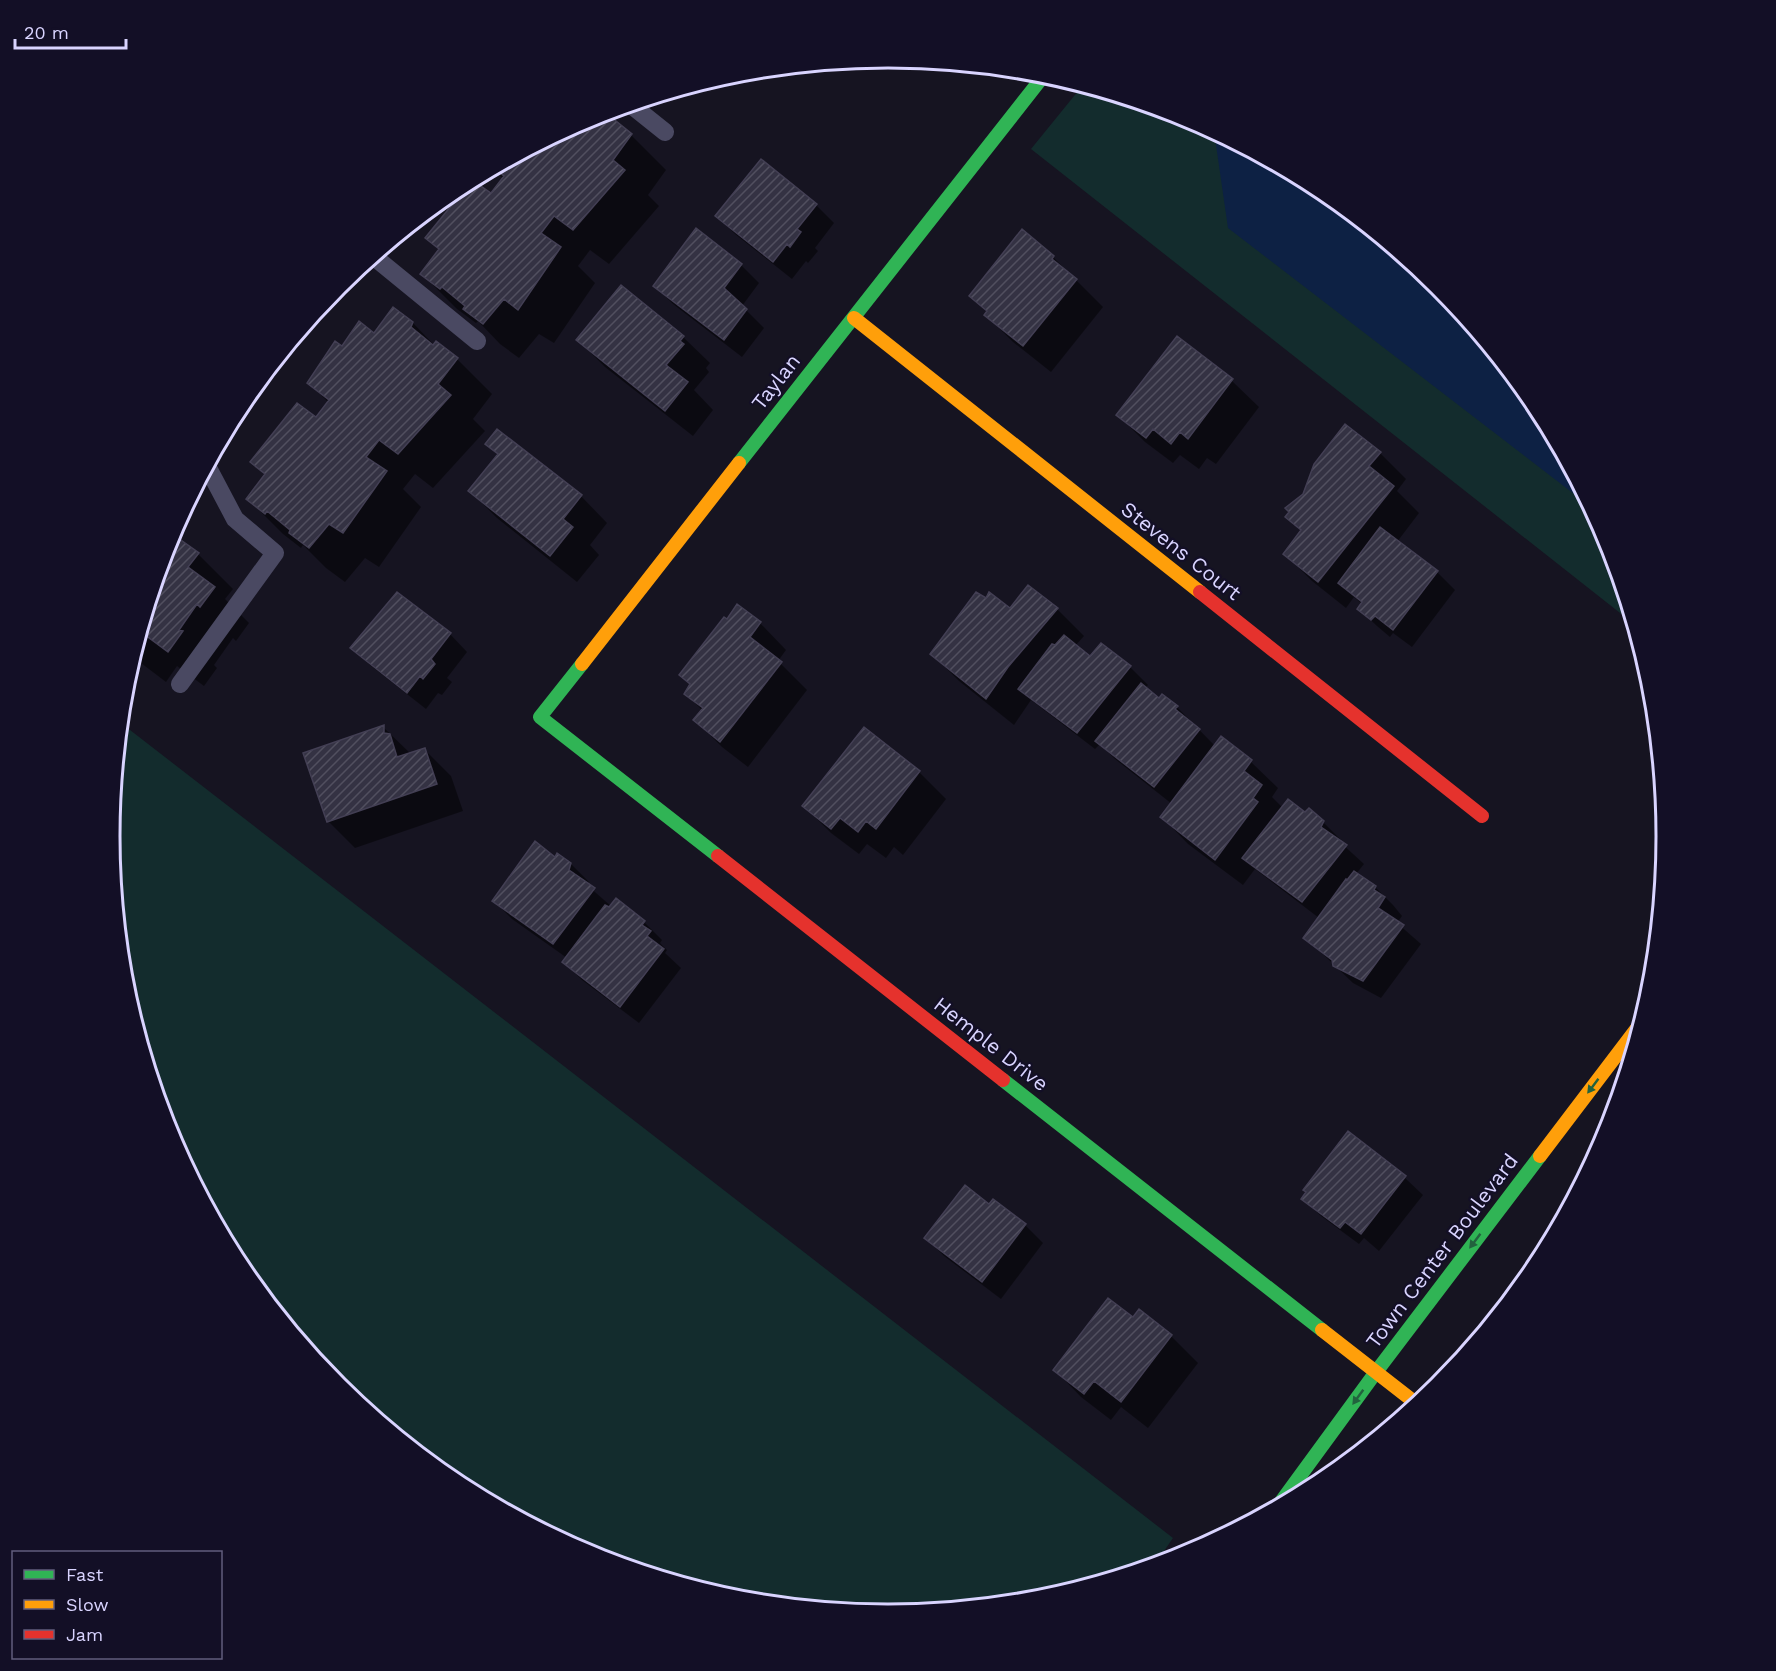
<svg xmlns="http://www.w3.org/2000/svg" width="1776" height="1671" viewBox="0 0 1776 1671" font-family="'Work Sans',sans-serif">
<defs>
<pattern id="building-hatch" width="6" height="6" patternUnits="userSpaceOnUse" patternTransform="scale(1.5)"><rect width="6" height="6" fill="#343243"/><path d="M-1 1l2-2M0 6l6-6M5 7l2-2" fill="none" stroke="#514f5f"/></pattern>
</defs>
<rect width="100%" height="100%" fill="#161421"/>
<path fill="#132c2d" d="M1083,85L1186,116L1321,188L1439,285L1535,403L1607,538L1634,624L1031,149Z
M121,723L1173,1538L1155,1564L1040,1599L888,1614L736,1599L590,1555L455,1483L337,1386L241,1268L169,1133L124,987L110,835Z"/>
<path fill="#0d2144" d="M1214,131L1321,188L1439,285L1535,403L1591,507L1228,228Z"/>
<path fill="#0007" d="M971,65L982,66L978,71Z
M601,113L610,121L631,135L666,170L648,195L659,206L609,264L590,250L578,266L595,283L554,343L539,334L519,358L500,344L478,321L476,323L457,309L422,274L440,251L427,238L491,195L503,179L493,168L590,116Z
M816,205L834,223L815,248L818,251L808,263L806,261L792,279L735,234L717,216Z
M1022,232L1053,257L1103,307L1051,372L1013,342L986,315L988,312L971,296Z
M741,265L759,283L742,306L764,328L742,357L673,304L655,286Z
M393,309L413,323L435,346L457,359L492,394L473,419L485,431L433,488L415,474L403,489L421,507L379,567L365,558L345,582L326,568L303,545L301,548L283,534L248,499L265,475L252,462L317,419L329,403L309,383L342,348L374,335Z
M683,337L710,363L706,368L709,372L694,390L713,410L693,436L605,367L578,340Z
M1177,338L1232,381L1259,407L1216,464L1207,458L1199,469L1180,455L1173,463L1145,442L1118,415Z
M487,444L581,496L607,523L590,545L599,555L577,582L497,518L470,491L498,455Z
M1380,453L1406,479L1397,491L1419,513L1397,542L1437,572L1455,590L1412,647L1393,633L1390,637L1377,626L1359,609L1362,604L1354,597L1346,608L1312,581L1285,554L1302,532L1287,517Z
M171,534L198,554L233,589L225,599L249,623L236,641L233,638L214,665L217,668L204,686L177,666L166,682L141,663L138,667L131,662Z
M1028,587L1057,609L1084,636L1075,646L1090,658L1130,667L1148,685L1145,688L1160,700L1177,707L1215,746L1221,738L1251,762L1278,788L1272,797L1283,808L1305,814L1323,822L1341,840L1340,842L1364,864L1356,874L1375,887L1393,905L1402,916L1397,923L1421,944L1381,998L1353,983L1305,937L1319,918L1255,869L1243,885L1188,844L1162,817L1172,804L1115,759L1100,744L1095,749L1031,700L1014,725L959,681L932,654L1011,610Z
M760,623L786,650L778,661L807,690L748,767L722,747L695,720L703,711L686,694L691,686L681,675Z
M450,634L467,652L447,678L452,682L442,695L438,693L426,709L370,665L352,648Z
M383,727L411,754L424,749L451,776L463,811L355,848L328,821Z
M919,772L946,799L903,855L894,847L886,858L867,844L859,854L831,833L804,806Z
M555,859L571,864L589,882L587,885L612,907L644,922L662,940L660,943L667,950L665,953L681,968L639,1023L582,980L564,962L567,958L512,919L494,901Z
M1349,1133L1405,1178L1423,1195L1379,1251L1364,1238L1359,1244L1321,1216L1303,1199Z
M993,1201L1025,1225L1043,1243L1001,1299L944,1256L926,1238L990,1206Z
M1139,1312L1171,1336L1198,1363L1148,1428L1121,1407L1111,1420L1081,1397L1055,1370L1133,1320Z"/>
<path fill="url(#building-hatch)" stroke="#433f54" stroke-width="1.5" d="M599,114L608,121L611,117L632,134L613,160L625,170L573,230L554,216L541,233L561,247L518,310L504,299L483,324L463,309L465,306L442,287L440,289L420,274L439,249L425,238L472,180L491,193L504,176L493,168L590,116Z
M761,159L817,204L797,229L801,232L790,247L787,244L773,262L715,216Z
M696,228L742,264L724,288L747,309L724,340L653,286Z
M1022,229L1054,256L1052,259L1077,279L1023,346L984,315L987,311L969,296Z
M621,285L684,336L680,341L684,344L666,365L688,382L665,411L576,340Z
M393,307L413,322L411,327L433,345L436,341L458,358L438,384L451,395L398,454L379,440L366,457L387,471L343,533L329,524L309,548L289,533L290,530L267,511L265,514L246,499L265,474L250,462L297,403L316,417L329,400L307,383L335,341L342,346L359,321L374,333Z
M1177,336L1233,379L1188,439L1180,432L1171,444L1153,429L1146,438L1116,415Z
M1345,424L1381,452L1369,466L1394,486L1318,582L1283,554L1301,530L1285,517L1289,512L1285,508L1303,494L1314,464Z
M497,429L582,495L563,519L573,527L550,556L468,491L498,454L485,444Z
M1380,527L1438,571L1393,630L1375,616L1371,620L1357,609L1362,602L1338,583Z
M171,533L199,553L188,567L215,587L200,607L197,604L179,630L183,631L168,652L141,632L139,636Z
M1028,585L1058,608L1008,667L986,699L930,654L976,592L986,598L989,592L1010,608Z
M397,592L451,633L431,659L435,664L423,679L420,676L407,693L350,648Z
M737,604L761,622L750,637L782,662L720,742L693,720L703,708L684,694L690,684L679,675L724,617L727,619Z
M1064,635L1090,656L1101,643L1131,666L1077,733L1018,689L1052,644L1055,645Z
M1141,683L1159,698L1162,694L1178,706L1175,709L1200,729L1154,787L1095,741Z
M384,725V733L390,734L397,757L425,748L437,784L327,822L303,753Z
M864,727L920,771L876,829L866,821L858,832L840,818L831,829L802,806Z
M1221,736L1252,760L1244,771L1262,785L1253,798L1258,802L1215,860L1160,817Z
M1288,799L1305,812L1309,808L1324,821L1321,827L1347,845L1302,902L1242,858Z
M535,841L555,857L557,853L571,863L569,870L595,888L553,944L492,901Z
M1354,871L1376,886L1374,890L1385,897L1378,908L1404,925L1363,981L1333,966L1332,960L1303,938L1346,879L1347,880Z
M616,898L645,921L642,925L651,931L647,936L664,949L620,1007L562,962L605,905L609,907Z
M1348,1131L1406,1176L1361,1234L1345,1222L1340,1228L1301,1199L1306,1192L1303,1190Z
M965,1185L989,1204L993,1199L1026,1224L982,1282L924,1238Z
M1108,1298L1133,1317L1139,1309L1172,1335L1121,1402L1094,1381L1084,1394L1053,1370Z"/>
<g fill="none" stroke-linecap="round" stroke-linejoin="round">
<path stroke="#4a4962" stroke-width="18" d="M630,104L665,132
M373,256L477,341
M180,684L275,553L235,519L207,466"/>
<path stroke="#30b455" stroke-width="14" d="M739,463L1045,74
M582,664L540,717L718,856
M1003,1080L1322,1330
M1278,1506L1376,1372L1540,1156"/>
<path stroke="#ff9f0a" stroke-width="14" d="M854,318L1200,592
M582,664L739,463
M1540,1156L1641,1023
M1322,1330L1417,1404"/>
<path stroke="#e5322d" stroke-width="14" d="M1200,592L1482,816
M718,856L1003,1080"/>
</g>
<defs><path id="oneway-solid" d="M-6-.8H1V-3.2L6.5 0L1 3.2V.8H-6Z" transform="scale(1.5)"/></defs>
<g fill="#22623e">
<use href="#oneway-solid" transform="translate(1593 1086) rotate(127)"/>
<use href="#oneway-solid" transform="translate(1475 1241) rotate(127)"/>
<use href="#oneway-solid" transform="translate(1358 1397) rotate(126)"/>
</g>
<g text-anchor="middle" stroke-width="4.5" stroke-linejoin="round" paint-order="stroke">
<g font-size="21" fill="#d9d4ff" stroke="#130f26">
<text transform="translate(776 382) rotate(-52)" y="7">Taylan</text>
<text transform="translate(1181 551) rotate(38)" y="7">Stevens Court</text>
<text transform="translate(991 1044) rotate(38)" y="7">Hemple Drive</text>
<text transform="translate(1442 1251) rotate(-53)" y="7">Town Center Boulevard</text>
</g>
</g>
<path d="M0 0H1776V1671H0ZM120 836a768 768 0 1 1 1536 0a768 768 0 1 1-1536 0Z" fill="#130f26" fill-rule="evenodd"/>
<path fill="none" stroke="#d9d4ff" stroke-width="3" d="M120 836a768 768 0 1 1 1536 0a768 768 0 1 1-1536 0Z"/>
<rect x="12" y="1551" width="210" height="108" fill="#130f26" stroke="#625e7d" stroke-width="1.5"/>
<rect x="24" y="1570" width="30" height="9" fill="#30b455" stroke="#625e7d" stroke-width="1.5"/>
<text x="66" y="1581" font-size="18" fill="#d9d4ff">Fast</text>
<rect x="24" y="1600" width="30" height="9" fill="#ff9f0a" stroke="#625e7d" stroke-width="1.5"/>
<text x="66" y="1611" font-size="18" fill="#d9d4ff">Slow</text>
<rect x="24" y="1630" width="30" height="9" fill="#e5322d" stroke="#625e7d" stroke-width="1.5"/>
<text x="66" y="1641" font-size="18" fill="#d9d4ff">Jam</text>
<path d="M15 39v9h111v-9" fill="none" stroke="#d9d4ff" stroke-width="3"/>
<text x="24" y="39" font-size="18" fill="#d9d4ff" stroke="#130f26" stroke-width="4.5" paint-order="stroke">20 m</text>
</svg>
